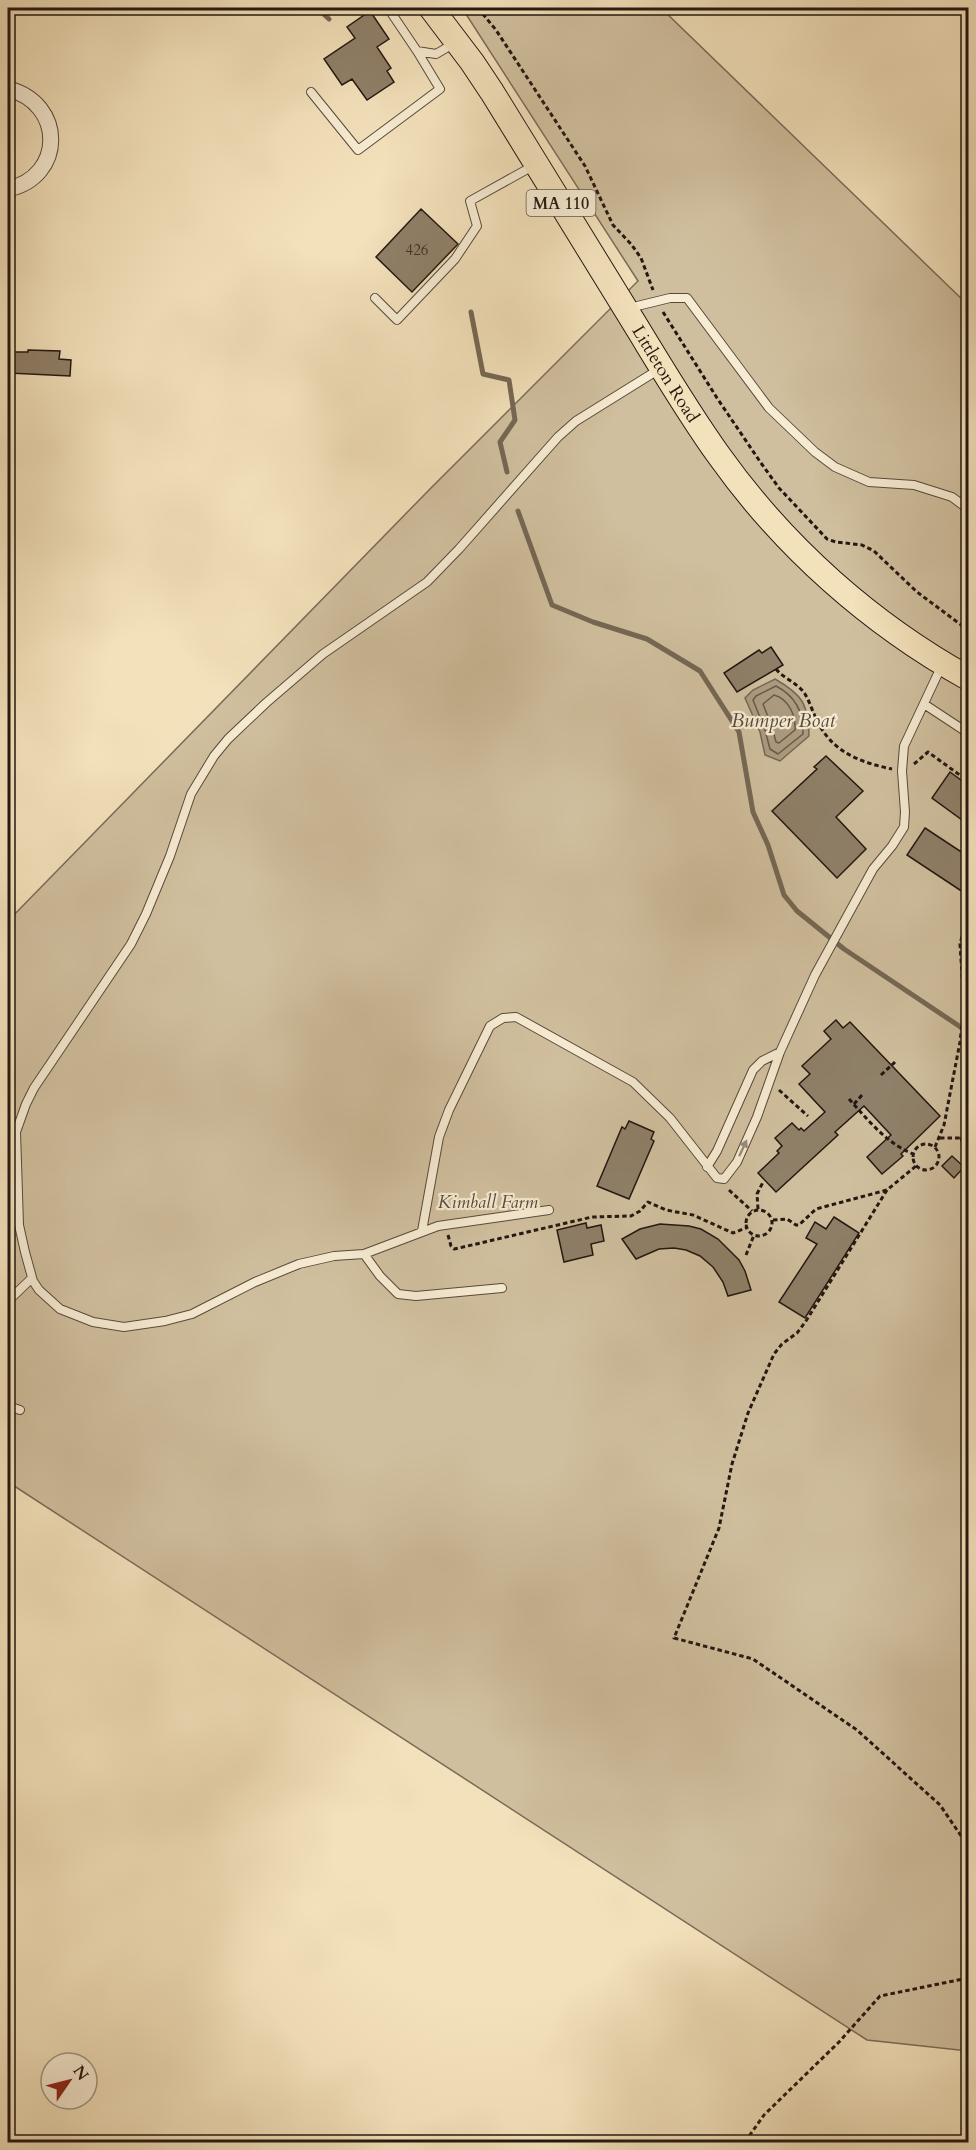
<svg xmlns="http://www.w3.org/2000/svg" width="976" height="2150" viewBox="0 0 976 2150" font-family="Cardo,serif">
<rect width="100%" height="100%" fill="#f3e1bb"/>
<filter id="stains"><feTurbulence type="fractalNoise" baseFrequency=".00333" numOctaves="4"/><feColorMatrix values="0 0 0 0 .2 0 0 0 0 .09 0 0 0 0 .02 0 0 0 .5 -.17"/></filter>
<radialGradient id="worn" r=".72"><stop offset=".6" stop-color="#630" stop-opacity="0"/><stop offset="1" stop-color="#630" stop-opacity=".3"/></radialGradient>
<path fill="#d0bf9e" stroke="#7a6b58" stroke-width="1.5" d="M462,8H661L968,305V2051L867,2040L8,1482V921L428,491L638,281Z"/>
<path fill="#ac9c81" stroke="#756754" stroke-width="1.5" d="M775,679C803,695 808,704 809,736L780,761L765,755L760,732L745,698L753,690Z"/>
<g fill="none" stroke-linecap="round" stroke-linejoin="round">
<path stroke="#685a49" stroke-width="1.5" d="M776,686C795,696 804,712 803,734L778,754L770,749L765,730L753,700L756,696Z
M774,695C789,699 796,716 795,730L779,743L776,742L772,727L763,704Z"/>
<path stroke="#756754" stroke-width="5" d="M317,8L329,19
M471,312L483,374L509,380L515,420L500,442L507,472
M518,511L552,605L593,622L647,639L700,671L739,732L753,812L768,845L784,895L797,911L844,949L968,1032"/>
</g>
<path fill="#8f8069" stroke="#231711" stroke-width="1.5" d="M370,11L389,39L377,47L391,68L387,71L394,82L367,100L352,79L342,85L324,59L355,38L347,27Z
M421,209L458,244L412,292L376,257Z
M28,350L60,351L59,359L71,360L70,376L9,373V352H28Z
M771,647L783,665L737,692L724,673L759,650L762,653Z
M826,756L863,791L836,817L866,849L837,878L772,811L817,769L814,767Z
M950,772L969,786V825L932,798Z
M925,828L969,857V896L907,855Z
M836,1020L843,1028L850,1022L940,1116L901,1154L903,1156L882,1174L867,1157L891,1135L864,1106L835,1132L838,1135L776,1192L758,1173L779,1153L777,1151L782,1146L775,1138L792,1123L799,1130L801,1128L804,1131L825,1112L799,1084L810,1074L802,1066L831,1039L824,1031Z
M629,1121L654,1132L651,1139L654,1141L629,1199L597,1186L622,1127L625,1129Z
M952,1156L964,1167L954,1178L942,1166Z
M834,1217L859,1233L805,1318L779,1302L817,1244L806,1238L815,1222L826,1229Z
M586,1223L587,1228L601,1225L604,1241L591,1244L593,1255L564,1262L557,1230Z
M660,1224L689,1226L701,1229L718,1239L739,1260L745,1271L751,1290L728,1296L723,1282L713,1267L700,1256L686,1250L674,1248L659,1249L636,1259L622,1239L640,1229Z"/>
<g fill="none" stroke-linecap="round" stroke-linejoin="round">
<g stroke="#574a3c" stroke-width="10">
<path id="service" d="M388,8L417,51L436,54L453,44
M311,92L358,150L440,89L417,51
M375,298L397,320L455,259L477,226L470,201L533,166
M629,308L670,298H687L769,408L815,452L835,467L869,482L914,485L952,497L968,509
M924,704L968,733
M707,1167L717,1151L753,1070L762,1061L780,1052
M8,1181L17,1178
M549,1210L438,1226L364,1254L334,1256L299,1264L255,1282L192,1314L165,1321L124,1327L93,1322L60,1309L39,1290L33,1281L25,1252L19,1225L16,1132L26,1104L34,1088L131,944L146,914L170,856L191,794L214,756L228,739L266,703L323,654L427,582L459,549L558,437L576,421L658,370
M422,1231L439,1137L449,1110L490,1026L503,1018L516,1017L633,1082L670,1118L717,1178L724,1179L737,1162L757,1117L780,1052L815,975L873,869L892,846L904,827L905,812L902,771L904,746L942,665
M364,1254L380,1276L398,1294L416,1296L502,1288
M8,1301L32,1278
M8,1406L20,1410"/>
</g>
<g stroke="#574a3c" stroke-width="17">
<path id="minor" d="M8,89C65,103 65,177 8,189"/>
</g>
<g stroke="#231711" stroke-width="26">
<g id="primary">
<path id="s1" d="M431,8L472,62L492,92C537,164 581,236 625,308C656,358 686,410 720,457C785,548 871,624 968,678"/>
</g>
</g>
<path stroke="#231711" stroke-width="3" stroke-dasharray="4.5 3" stroke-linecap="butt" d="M478,8L496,30L585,166L613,225L631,244L641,258L653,290
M663,312L717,398L761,463L779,488L827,539L836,542L862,545L874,551L917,592L968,630
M776,669C784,679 798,683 805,694C811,704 814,717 821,728C837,754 863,763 892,769
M914,764L928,752L968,781
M881,1075L895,1062
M779,1090L808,1116
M849,1099C868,1120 886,1143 913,1154
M854,1104L862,1095
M961,1137L963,1150L968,1157
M940,1138H968
M913 1157a13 13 0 1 1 26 0a13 13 0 1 1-26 0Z
M935,1147L944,1125L960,1042L964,1005L960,944L968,913
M729,1190L752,1211
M887,1190L806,1321L797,1333L782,1344L774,1354L748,1413L732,1464L719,1528L674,1638L753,1659L857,1730L940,1805L968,1846
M758,1209L757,1194L763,1182
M746 1223a13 13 0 1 1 26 0a13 13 0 1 1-26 0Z
M773,1220L787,1219L796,1225H799L816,1209L887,1190L916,1166
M448,1235L451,1246L454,1249L459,1248L592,1217L631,1216L640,1211L648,1202L666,1210L693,1215L733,1233L746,1228
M746,1255L754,1235
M745,2142L764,2115L839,2042L880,1996L968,1978"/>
<use href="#service" stroke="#f7ecd3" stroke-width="8"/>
<use href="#minor" stroke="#f7ecd3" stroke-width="15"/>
<use href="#primary" stroke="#f3e1bb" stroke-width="24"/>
</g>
<defs><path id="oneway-solid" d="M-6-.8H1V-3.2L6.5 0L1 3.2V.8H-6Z" transform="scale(1.5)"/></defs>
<use fill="#988c7c" href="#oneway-solid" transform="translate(743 1148) rotate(-65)"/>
<g text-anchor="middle" stroke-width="4.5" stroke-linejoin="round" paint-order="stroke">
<g font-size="15" fill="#3e3127">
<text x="417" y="255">426</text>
</g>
<rect fill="#f7ecd3" stroke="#63574b" stroke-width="1.5" x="526.5" y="190" width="69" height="26" rx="4.5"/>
<g font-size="16" font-weight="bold" fill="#231711">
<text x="561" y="209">MA 110</text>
</g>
<g font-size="18" fill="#231711" stroke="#f7ecd3">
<text dy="6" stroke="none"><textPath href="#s1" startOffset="435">Littleton Road</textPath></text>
</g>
<g font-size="18" font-style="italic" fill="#57493b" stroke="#f7ecd3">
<text x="488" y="1208">Kimball Farm</text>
</g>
<g font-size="20" font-style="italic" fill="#5a4c3e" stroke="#f7ecd3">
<text x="783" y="727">Bumper Boat</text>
</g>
</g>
<rect width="976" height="2150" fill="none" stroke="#f3e1bb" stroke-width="30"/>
<rect x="9" y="9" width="958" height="2132" fill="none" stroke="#231711" stroke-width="3"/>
<rect x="15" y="15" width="946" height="2120" fill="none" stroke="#231711" stroke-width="1.5"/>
<g transform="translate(69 2081) rotate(55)"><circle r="28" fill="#f7ecd3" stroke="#a29785" stroke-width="1.5"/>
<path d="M0-4.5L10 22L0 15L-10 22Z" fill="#8f2418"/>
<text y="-9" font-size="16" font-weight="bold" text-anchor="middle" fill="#231711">N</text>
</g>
<rect width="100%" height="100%" filter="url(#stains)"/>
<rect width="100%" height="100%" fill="url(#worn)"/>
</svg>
